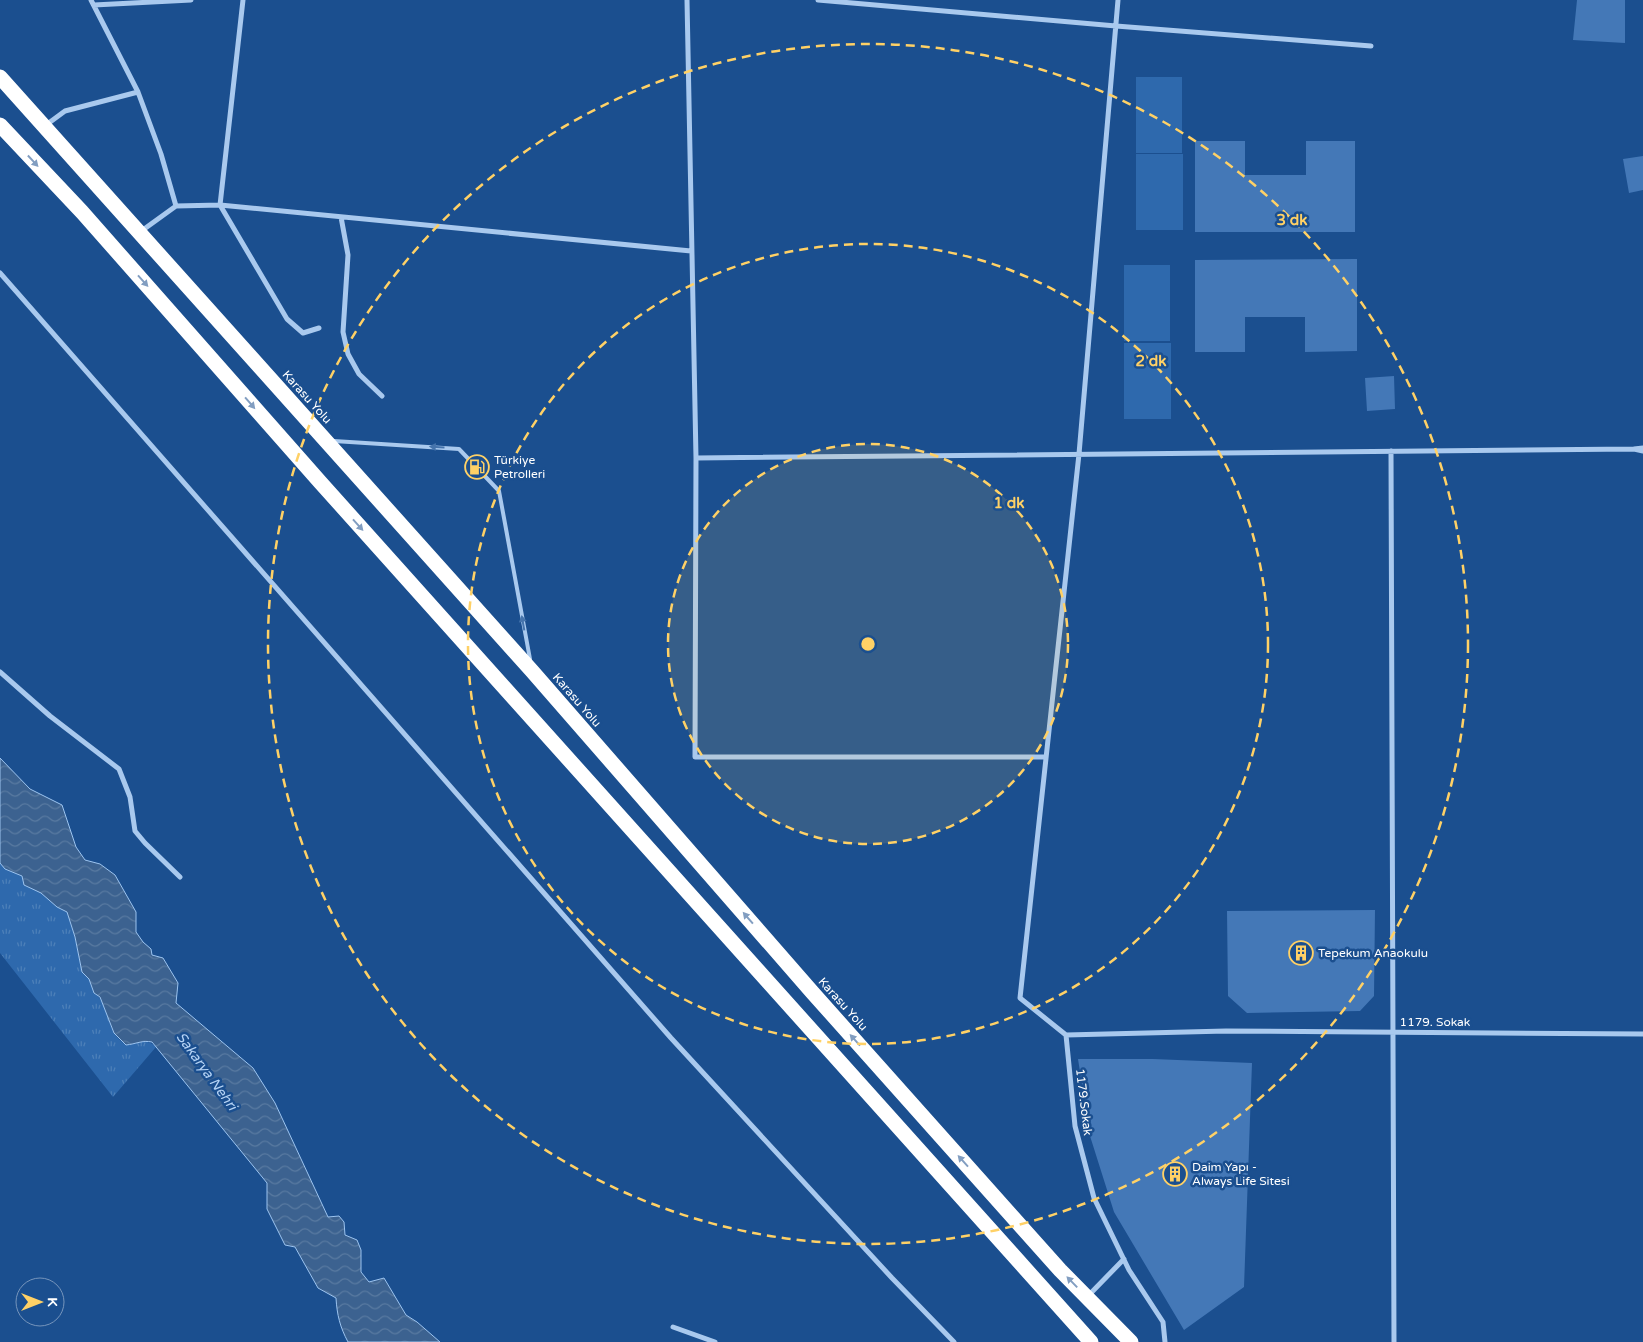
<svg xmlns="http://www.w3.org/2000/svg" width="1643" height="1342" viewBox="0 0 1643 1342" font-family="'Varela Round',sans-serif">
<defs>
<pattern id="grass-tufts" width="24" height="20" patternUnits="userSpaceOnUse" patternTransform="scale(1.25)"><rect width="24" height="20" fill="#2e69ad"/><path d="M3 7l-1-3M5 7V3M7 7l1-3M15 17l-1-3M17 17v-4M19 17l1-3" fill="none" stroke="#4d80b9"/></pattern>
<pattern id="water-waves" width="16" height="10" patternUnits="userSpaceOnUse" patternTransform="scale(1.25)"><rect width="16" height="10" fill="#3c6290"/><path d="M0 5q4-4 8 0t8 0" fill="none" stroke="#597aa1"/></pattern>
</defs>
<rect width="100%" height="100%" fill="#1b4f8f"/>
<path fill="url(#grass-tufts)" d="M0,863C7,871 15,872 23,877C39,888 50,903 67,912L75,938L82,972L89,979L94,993C107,1001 107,1021 114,1033C117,1038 122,1042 126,1045C137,1044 147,1037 156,1047L113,1097L0,953Z"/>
<path fill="#2e69ad" d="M1136,77H1182V153H1136Z
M1136,154H1183V230H1136Z
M1124,265H1170V341H1124Z
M1124,343H1171V419H1124Z"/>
<path fill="url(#water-waves)" stroke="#9cc4f0" d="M0,758L30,789L62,805L76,847L85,860L100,864L115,875L136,912V932L143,942L151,949L152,955L163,958L178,983L176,1003L253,1068L275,1103L328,1217L339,1216L344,1222L345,1235L357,1240L361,1250V1272L369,1282L384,1278L406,1315L417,1322L440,1342H348C340,1327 337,1315 336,1298L318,1288L295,1247L285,1245L267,1209V1183L152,1042C142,1040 136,1044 126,1045L114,1033L100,997L94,993L89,979L82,972L75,937L67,912L57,907L41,893L24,885L22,876L5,869L0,863Z"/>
<path fill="#4478b7" d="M1577,0H1625V43L1573,40Z
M1195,141H1245V175H1306V141H1355V232H1195Z
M1643,156V190L1629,193L1623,159Z
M1357,259V351L1305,352V317H1245V352H1195V260Z
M1394,376L1395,409L1367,411L1365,378Z
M1375,910L1374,996L1360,1011L1247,1013L1228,996L1227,911Z
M1078,1059H1153L1252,1063L1244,1287L1184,1330L1114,1212L1090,1136Z"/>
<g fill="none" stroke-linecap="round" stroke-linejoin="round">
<path stroke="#a9c9ee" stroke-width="4" d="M334,441L459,449L499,491L530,659"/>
<path stroke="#a9c9ee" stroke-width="5" d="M91,0L138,92L161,154L176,206
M243,0L220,205L287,319L303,333L319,328
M687,0L696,458L695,757H1046
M818,0L1116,26L1371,46
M94,5L191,0
M46,125L65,111L138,92
M341,217L348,255L343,332L348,354L359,374L382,396
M140,232L176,206L220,205L691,251
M0,273L671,1038L892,1278L954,1342
M1643,448L1634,449L1643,451
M1391,451L1394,1342
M696,458L1634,449
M0,672L50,716L119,769L130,797L135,831L145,843L180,877
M1066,1035L1020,998L1079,454L1118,0
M1087,1297L1124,1259
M673,1327L715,1342
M1165,1342L1163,1322L1129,1270L1094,1198L1075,1126L1066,1035L1226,1031L1643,1034"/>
<path stroke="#fff" stroke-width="15" d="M0,77L532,671L812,992L1060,1270L1131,1342
M0,125L82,212L320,482L1091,1342"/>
</g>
<defs><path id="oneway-solid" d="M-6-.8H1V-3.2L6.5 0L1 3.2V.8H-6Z" transform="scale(1.25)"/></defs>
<g fill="#829ec1">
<use href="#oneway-solid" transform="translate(33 161) rotate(47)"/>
<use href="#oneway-solid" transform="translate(143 281) rotate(48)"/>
<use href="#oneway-solid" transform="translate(250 403) rotate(49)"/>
<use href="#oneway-solid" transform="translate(358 525) rotate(48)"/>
<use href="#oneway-solid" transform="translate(748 918) rotate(-131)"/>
<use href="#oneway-solid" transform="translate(855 1040) rotate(-132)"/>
<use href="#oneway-solid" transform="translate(963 1161) rotate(-132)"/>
<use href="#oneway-solid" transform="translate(1072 1282) rotate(-134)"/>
</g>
<g fill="#4674ac">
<use href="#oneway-solid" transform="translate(437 447) rotate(-177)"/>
<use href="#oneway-solid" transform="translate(523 623) rotate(-100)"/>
</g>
<circle cx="868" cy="644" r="200" fill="#ffd166" fill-opacity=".12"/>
<g fill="none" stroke="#ffd166" stroke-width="2.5" stroke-dasharray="9 6">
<circle cx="868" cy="644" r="200"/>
<circle cx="868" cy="644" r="400"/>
<circle cx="868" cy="644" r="600"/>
</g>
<defs>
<g id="fuel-ring" transform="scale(1.25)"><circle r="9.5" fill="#1b4f8f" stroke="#ffd166" stroke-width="1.5"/><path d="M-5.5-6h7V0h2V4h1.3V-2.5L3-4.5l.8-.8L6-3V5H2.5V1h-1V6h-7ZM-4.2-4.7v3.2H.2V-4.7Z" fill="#ffd166"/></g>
<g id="building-ring" transform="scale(1.25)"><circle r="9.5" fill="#1b4f8f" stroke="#ffd166" stroke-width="1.5"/><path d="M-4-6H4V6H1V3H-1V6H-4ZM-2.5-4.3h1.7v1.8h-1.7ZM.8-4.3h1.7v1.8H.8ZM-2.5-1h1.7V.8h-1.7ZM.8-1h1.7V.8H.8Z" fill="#ffd166"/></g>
</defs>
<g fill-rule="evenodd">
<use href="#fuel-ring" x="477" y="467"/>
<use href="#building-ring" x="1301" y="953"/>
<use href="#building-ring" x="1175" y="1174"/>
</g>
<g text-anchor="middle" stroke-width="5" stroke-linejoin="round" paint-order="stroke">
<g font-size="12" fill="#fff" stroke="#1b4f8f">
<text transform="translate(307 397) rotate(48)" y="4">Karasu Yolu</text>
<text transform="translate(577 700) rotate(49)" y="4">Karasu Yolu</text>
<text transform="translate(843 1004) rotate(48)" y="4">Karasu Yolu</text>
<text x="1435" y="1026">1179. Sokak</text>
<text transform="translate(1084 1102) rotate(83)" y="4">1179.Sokak</text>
</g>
<g font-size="12" fill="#fff" stroke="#1b4f8f" text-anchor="start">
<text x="494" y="464">Türkiye<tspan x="494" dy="14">Petrolleri</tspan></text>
<text x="1318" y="957">Tepekum Anaokulu</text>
<text x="1192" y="1171">Daim Yapı -<tspan x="1192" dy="14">Always Life Sitesi</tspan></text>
</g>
<g font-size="14" font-style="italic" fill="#b5d3f5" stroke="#1b4f8f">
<text transform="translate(207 1071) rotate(54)" y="5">Sakarya Nehri</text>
</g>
</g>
<circle cx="868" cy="644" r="8" fill="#ffd166" stroke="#1b4f8f" stroke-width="2.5"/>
<g font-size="15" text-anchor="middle" font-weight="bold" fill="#ffd166" stroke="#1b4f8f" stroke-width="5" stroke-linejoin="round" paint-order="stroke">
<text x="1292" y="225">3 dk</text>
<text x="1151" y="366">2 dk</text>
<text x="1009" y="508">1 dk</text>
</g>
<g transform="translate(40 1302) rotate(90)"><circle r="24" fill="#1b4f8f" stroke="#7695bc"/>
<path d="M0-4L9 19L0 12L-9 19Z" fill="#ffd166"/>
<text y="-8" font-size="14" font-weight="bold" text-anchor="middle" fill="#ffffff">K</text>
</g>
</svg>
